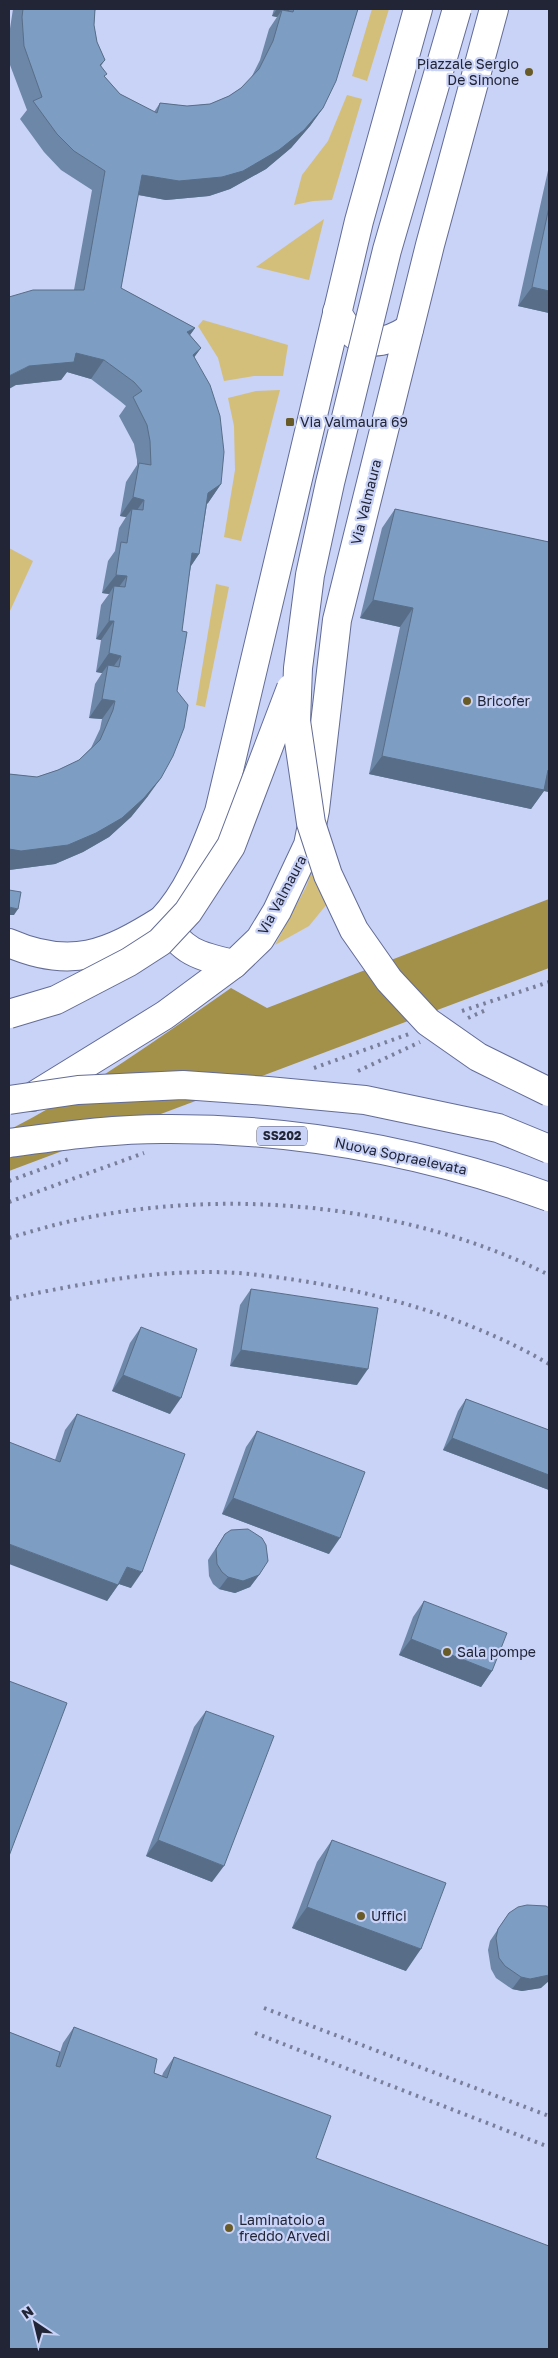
<svg xmlns="http://www.w3.org/2000/svg" width="558" height="2358" viewBox="0 0 558 2358" font-family="'Golos Text',sans-serif">
<rect width="100%" height="100%" fill="#c9d2f7"/>
<path fill="#d3bf7a" d="M372,9H389L367,81L352,76Z
M347,95L362,99L332,200L313,201L294,205L302,175L328,141Z
M324,219L309,280L256,267Z
M203,320L288,345L283,376H254L224,381L218,358L198,326Z
M280,390L241,541L224,537L235,470L234,426L228,398L256,391Z
M9,548L33,561L9,613Z
M216,584L229,587L205,707L196,705Z
M322,844L327,904L309,926L275,945L306,887Z"/>
<path fill="#a39049" d="M549,899V968L9,1171V1130C87,1090 159,1038 231,988L267,1008Z"/>
<g fill="none" stroke-linecap="round" stroke-linejoin="round">
<g stroke="#636c95" stroke-width="30">
<path id="minor" d="M337,312C355,347 377,349 409,329
M9,943C71,970 108,954 162,920"/>
</g>
<g stroke="#636c95" stroke-width="30">
<path id="primary" d="M418,9L359,221L219,812C204,850 191,889 162,920C183,952 197,956 234,964L260,939L277,911L308,845L315,810L337,620L430,245L494,9"/>
</g>
<g stroke="#636c95" stroke-width="30">
<path id="trunk" d="M32,1097L165,1015L234,964"/>
</g>
<use href="#minor" stroke="#fff" stroke-width="28"/>
<use href="#primary" stroke="#fff" stroke-width="28"/>
<use href="#trunk" stroke="#fff" stroke-width="28"/>
<path stroke="#787f9a" stroke-width="4" stroke-dasharray="2.5 5" stroke-linecap="butt" d="M462,1011L549,982
M468,1018L486,1010
M314,1068L409,1034
M358,1071L420,1042
M9,1181L69,1159
M9,1202L144,1153
M9,1238C39,1229 70,1220 101,1215C247,1189 417,1208 549,1275
M9,1299C83,1283 162,1268 238,1273C342,1282 459,1311 549,1364
M264,2008L549,2116
M255,2033L549,2147"/>
<g stroke="#636c95" stroke-width="30" stroke-linecap="butt">
<path id="trunk-bridge" d="M457,9L387,250L330,483L310,575L298,668L296,721L311,823L328,875L354,930L389,980L428,1022L478,1057L549,1092
M9,1014L56,1000L129,962L160,942L188,912L231,846L291,688
M9,1100L78,1090L183,1085L268,1091L365,1100L498,1128L549,1149
M9,1143C62,1136 117,1128 171,1129C300,1129 428,1153 549,1197"/>
</g>
<use href="#trunk-bridge" stroke="#fff" stroke-width="28"/>
</g>
<path fill="#6c87a8" d="M13,9H96L95,11L94,25L97,42L105,60L101,66L105,77L120,94L154,112L160,103L187,106L210,104L229,96L241,88L251,78L260,60L269,29L277,17L272,16L274,9H358L323,108L310,126L291,148L266,169L230,189L209,196L166,200L138,195L121,288L195,328L190,335L201,348L194,357L221,484L208,503L207,504L199,554L191,566L148,796L131,817L109,837L83,852L55,864L9,870V774L37,777L58,770L79,760L91,748L100,729L102,719L89,718L95,684L102,673L96,672L101,640L96,639L101,605L109,594L102,593L108,561L115,551L119,528L126,517L120,516L126,482L137,465V460L134,444L119,416L126,406L120,401L91,379L67,372L61,380L16,385L74,290L92,190L61,170L44,152L20,119L27,110L10,65L9,35Z
M549,166V313L518,306Z
M395,509L549,542V792L544,791L531,809L369,774L400,627L360,618L382,528Z
M251,1289L357,1385L230,1366L240,1305Z
M141,1327L170,1414L112,1391L130,1343Z
M466,1399L549,1430V1490L443,1450L458,1411Z
M77,1414L131,1588L119,1584L107,1601L55,1460L65,1430Z
M257,1431L329,1554L222,1514L246,1447Z
M225,1534L259,1575L250,1587L235,1593L219,1589L213,1584L209,1576L208,1560Z
M424,1601L492,1671L481,1687L399,1655L413,1617Z
M206,1711L212,1882L146,1856L194,1727Z
M332,1840L406,1971L292,1928L317,1862Z
M509,1913L541,1988L522,1991L512,1989L496,1978L491,1969L488,1950L490,1941Z
M74,2027L154,2073L162,2076L163,2073L174,2057L316,2158L9,2349V2032L60,2052L63,2043Z"/>
<path fill="#586e88" d="M277,9H290L283,20L282,10L277,17L272,16Z
M323,108L310,126L291,148L266,169L230,189L209,196L166,200L128,193L142,175Z
M532,287L549,291V313L518,306Z
M195,328L182,346L187,332Z
M201,348L187,367L193,355Z
M76,353L104,360L91,379L67,372L61,380L16,385L9,389V376L29,366Z
M221,484L208,503L195,512L208,493Z
M133,497L144,500L131,519L132,509L126,517L120,516Z
M192,553L199,554L186,573Z
M116,575L127,576L113,595L114,586L109,594L102,593Z
M373,600L413,608L400,627L360,618Z
M109,621H114L101,640L96,639Z
M109,653L121,656L108,674V665L102,673L96,672Z
M102,699L115,701L102,719L89,718Z
M382,756L549,770V792L544,791L531,809L369,774Z
M161,778L148,796L131,817L109,837L83,852L55,864L9,870V849Z
M9,907L18,909L14,915H9Z
M241,1350L368,1369L357,1385L230,1366Z
M123,1375L181,1398L170,1414L112,1391Z
M452,1438L549,1475V1490L443,1450Z
M233,1498L340,1538L329,1554L222,1514Z
M9,1544L118,1585L107,1601L9,1564Z
M127,1567L142,1572L131,1588L116,1583Z
M259,1575L250,1587L235,1593L219,1589L228,1577Z
M411,1639L492,1671L481,1687L399,1655Z
M158,1840L224,1866L212,1882L146,1856Z
M307,1907L421,1949L406,1971L292,1928Z
M549,1975V1981L541,1988L522,1991L512,1989L521,1977Z"/>
<path fill="#7e9dc3" stroke="#586e88" d="M23,9H95L94,25L97,42L105,60L100,65L107,74L104,76L120,94L157,113L160,103L187,106L210,104L229,96L241,88L259,69L273,41L282,10L293,12L294,9H358L336,81L323,108L304,130L279,150L243,171L222,177L179,181L142,175L121,288L195,328L187,332L201,348L193,355L210,385L220,416L224,452L221,484L208,493L199,554L192,553L182,631L187,632L177,691L188,705L184,728L173,756L161,778L144,798L122,818L96,833L68,845L21,851L9,849V774L37,777L58,770L79,760L100,740L113,710L115,701L102,699L108,665L119,667L121,656L109,653L114,621H109L114,586L125,587L127,576L116,575L121,542L127,543L132,509L143,510L144,500L133,497L139,463L151,465L150,441L147,425L133,397L142,391L134,382L104,360L76,353L74,362L29,366L9,376V297L33,290H84L105,171L74,151L57,134L33,101L42,97L24,46L22,17Z
M549,207V291L532,287Z
M395,509L549,542V770H548L544,790L382,756L413,608L373,600Z
M9,890L21,892L18,909L9,907Z
M251,1289L378,1308L368,1369L241,1350Z
M141,1327L197,1349L181,1398L123,1375Z
M466,1399L549,1430V1475L452,1438Z
M77,1414L185,1454L142,1572L127,1567L118,1585L9,1544V1442L60,1462Z
M257,1431L365,1472L340,1538L233,1498Z
M248,1529L262,1538L266,1545L268,1561L259,1575L243,1581L228,1577L222,1572L217,1564L216,1549L225,1534L231,1530Z
M424,1601L507,1633L492,1671L411,1639Z
M9,1681L67,1703L9,1856Z
M206,1711L274,1736L224,1866L158,1840Z
M332,1840L446,1883L421,1949L307,1907Z
M527,1905L546,1906L549,1908V1975L530,1979L521,1977L505,1966L499,1958L496,1938L498,1929L509,1913L518,1907Z
M74,2027L157,2059L154,2073L167,2078L174,2057L331,2116L316,2158L549,2246V2349H9V2032L60,2052L56,2066L60,2067Z"/>
<g fill="#695b28" stroke="#c9d2f7" stroke-width="2">
<circle cx="529" cy="72" r="5"/>
<rect x="285" y="417" width="10" height="10" rx="2.5"/>
<circle cx="467" cy="701" r="5"/>
<circle cx="447" cy="1652" r="5"/>
<circle cx="361" cy="1916" r="5"/>
<circle cx="229" cy="2228" r="5"/>
</g>
<g text-anchor="middle" stroke-width="4.5" stroke-linejoin="round" paint-order="stroke">
<rect fill="#c9d2f7" stroke="#535970" stroke-width="1" x="257" y="1126.5" width="50" height="19" rx="4"/>
<g font-size="12" font-weight="bold" fill="#212536">
<text x="282" y="1140">SS202</text>
</g>
<g font-size="14" fill="#212536" stroke="#c9d2f7" text-anchor="start">
<text x="519" y="69" text-anchor="end">Piazzale Sergio<tspan x="519" dy="16">De Simone</tspan></text>
<text x="300" y="427">Via Valmaura 69</text>
<text x="477" y="706">Bricofer</text>
<text x="457" y="1657">Sala pompe</text>
<text x="371" y="1921">Uffici</text>
<text x="239" y="2225">Laminatoio a<tspan x="239" dy="16">freddo Arvedi</tspan></text>
</g>
<g font-size="14" fill="#212536" stroke="#c9d2f7">
<text transform="translate(366 502) rotate(-76)" y="5">Via Valmaura</text>
<text transform="translate(282 895) rotate(-62)" y="5">Via Valmaura</text>
<text transform="translate(401 1156) rotate(12)" y="5">Nuova Sopraelevata</text>
</g>
</g>
<rect width="558" height="2358" fill="none" stroke="#212536" stroke-width="20"/>
<g transform="translate(35 2323) rotate(325)" stroke="#c9d2f7" stroke-width="4" paint-order="stroke">
<path d="M0-4L9 19L0 12L-9 19Z" fill="#212536"/>
<text y="-8" font-size="14" font-weight="bold" text-anchor="middle" fill="#212536">N</text>
</g>
</svg>
